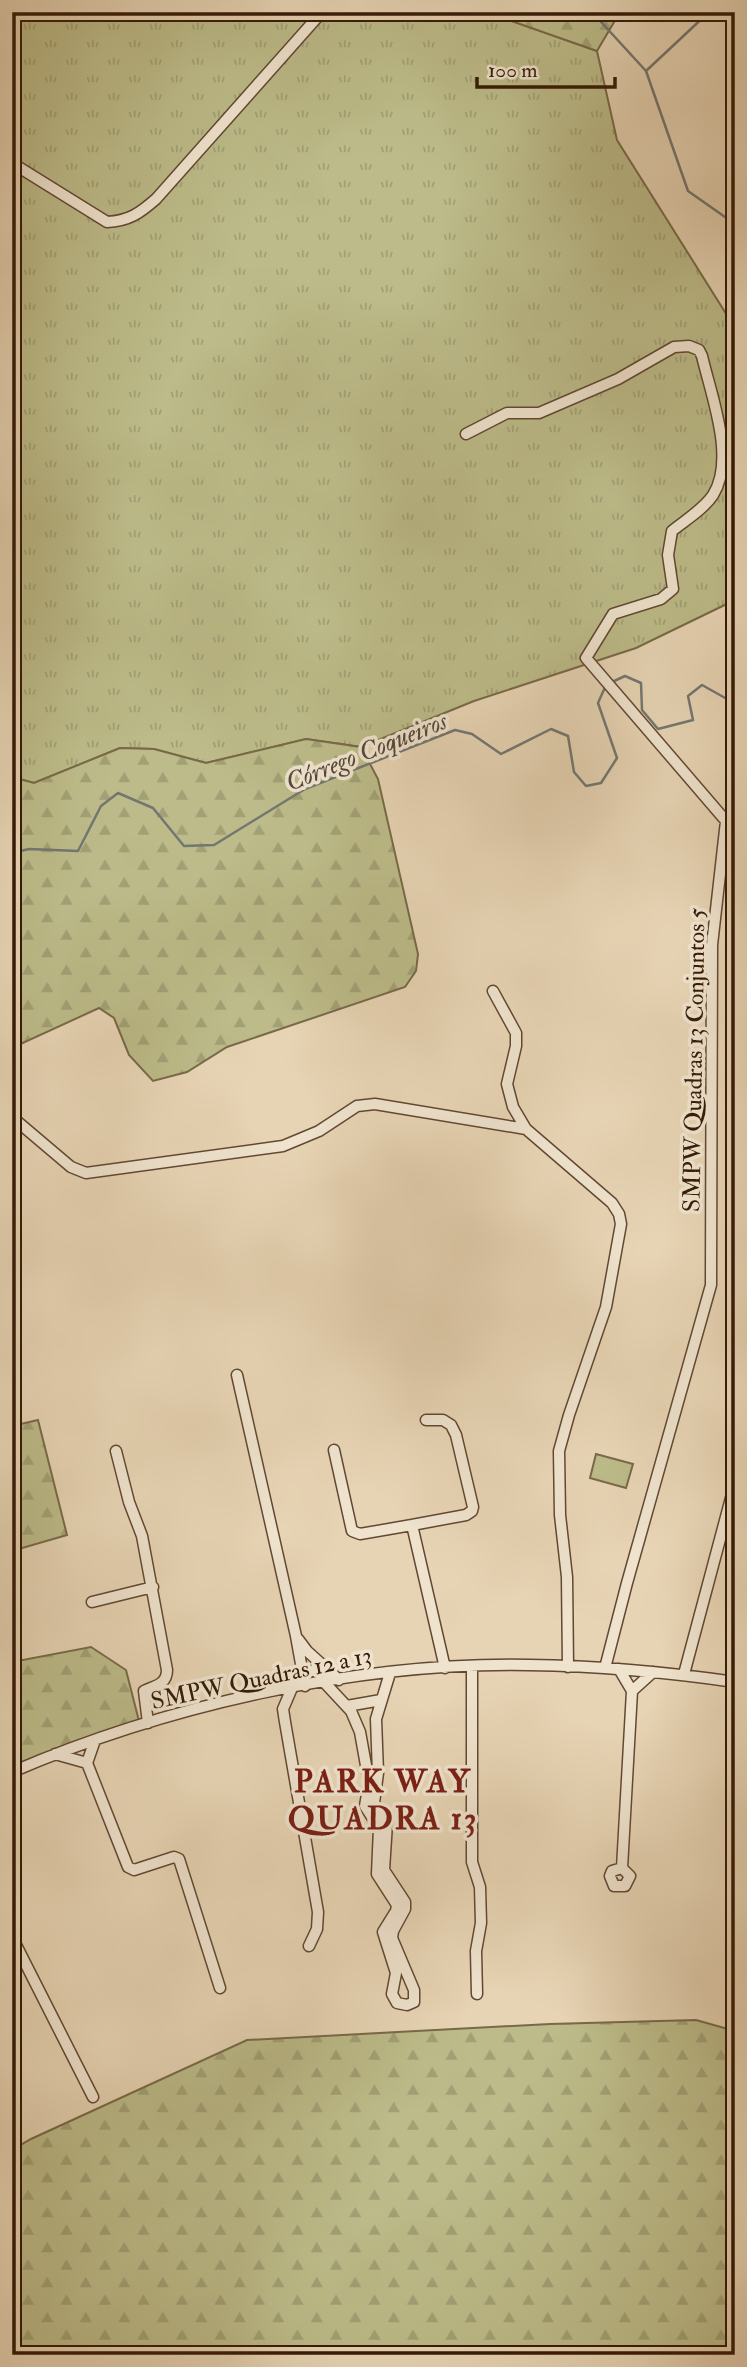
<svg xmlns="http://www.w3.org/2000/svg" width="747" height="2367" viewBox="0 0 747 2367" font-family="'IM FELL Double Pica',serif">
<defs>
<pattern id="grass-tufts" width="24" height="20" patternUnits="userSpaceOnUse" patternTransform="scale(1.75)"><rect width="24" height="20" fill="#bcbb89"/><path d="M3 7l-1-3M5 7V3M7 7l1-3M15 17l-1-3M17 17v-4M19 17l1-3" fill="none" stroke="#a2a075"/></pattern>
<pattern id="forest-firs" width="22" height="20" patternUnits="userSpaceOnUse" patternTransform="scale(1.75)"><rect width="22" height="20" fill="#bcbb89"/><path d="M5 1l3.5 6h-7zM16 11l3.5 6h-7z" fill="#a2a075"/></pattern>
</defs>
<rect width="100%" height="100%" fill="#e7d4b4"/>
<filter id="stains"><feTurbulence type="fractalNoise" baseFrequency=".00286" numOctaves="4"/><feColorMatrix values="0 0 0 0 .2 0 0 0 0 .09 0 0 0 0 .02 0 0 0 .5 -.17"/></filter>
<radialGradient id="worn" r=".72"><stop offset=".6" stop-color="#630" stop-opacity="0"/><stop offset="1" stop-color="#630" stop-opacity=".3"/></radialGradient>
<path fill="url(#grass-tufts)" stroke="#786a48" stroke-width="2" d="M12,12H498L500,17L597,51L617,140L735,328V600L636,648L474,701L361,747L306,739L206,763L154,749L120,748L34,783L12,777Z"/>
<path fill="url(#forest-firs)" stroke="#786a48" stroke-width="2" d="M498,12H620L597,51L500,17Z
M306,739L361,747L378,779L418,954L416,971L405,987L227,1047L187,1072L153,1081L129,1055L114,1018L99,1008L12,1048V777L34,783L120,748L154,749L206,763Z
M38,1420L67,1535L12,1551V1426Z
M91,1647L126,1670L140,1725L12,1774V1662Z
M696,2020L735,2031V2355H12V2150L31,2139L247,2040L550,2024Z"/>
<path fill="#bcbb89" stroke="#786a48" stroke-width="2" d="M596,1454L633,1464L626,1488L590,1478Z"/>
<g fill="none" stroke-linecap="round" stroke-linejoin="round">
<path stroke="#737771" stroke-width="2.5" d="M592,12L646,71L688,191L735,224
M646,71L709,12
M612,682L625,676L641,683L642,710L658,729L693,720L688,696L702,685L727,699H735
M12,853L29,849L78,851L101,806L118,793L153,808L184,846L214,845L305,789L455,730L472,734L501,754L551,729L568,736L574,772L586,786L601,783L617,758L598,703L606,685"/>
<g stroke="#624832" stroke-width="13">
<path id="minor" d="M12,163L107,222C129,221 140,213 156,199L322,12
M466,434L507,413H539L618,379L674,347L689,346L699,350L702,356C711,395 736,459 713,495C704,509 684,521 672,531L668,555L673,589L661,599L613,614L586,658L726,821L712,945L711,1285L627,1583L605,1668
M493,991L516,1033V1046L507,1084L513,1107L526,1129
M12,1117L71,1167L86,1173L283,1146L319,1131L357,1106L375,1104L526,1129L612,1203L619,1214L621,1224L606,1307L569,1415L559,1451L560,1515L567,1577L568,1667
M237,1375L296,1636L305,1686
M334,1450L352,1531L360,1534L412,1525L445,1668
M116,1451L129,1502L142,1536L167,1670C167,1685 154,1686 144,1691L148,1723
M412,1525L466,1515L472,1511L473,1507L456,1435L451,1425L443,1420H426
M92,1602L153,1587
M298,1639L307,1651L339,1680
M472,1666V1862L480,1887L481,1923L476,1951L477,1994
M619,1669L632,1691L622,1868L630,1876L625,1886H614L610,1876L612,1871L622,1868
M302,1671H313L322,1664
M684,1674L735,1483
M324,1682L351,1711L360,1732L369,1782L365,1806L379,1828L377,1874L397,1905L396,1911L383,1932L396,1973L392,1994L397,2003L407,2005L414,2002V1990L392,1938L393,1931L405,1909V1902L384,1870L387,1823L374,1803L378,1773L376,1719L390,1673
M292,1688L283,1709L285,1722L318,1912L317,1929L309,1946
M632,1691L653,1672
M347,1706L381,1700
M95,1740L87,1763L128,1867L134,1870L174,1857L179,1859L220,1988
M55,1754L87,1763
M12,1772C168,1705 358,1662 529,1665C598,1666 666,1672 735,1682
M12,1937L93,2097"/>
</g>
<use href="#minor" stroke="#efe3ce" stroke-width="10"/>
</g>
<g text-anchor="middle" stroke-width="7" stroke-linejoin="round" paint-order="stroke">
<g font-size="24" fill="#351a06" stroke="#efe3ce">
<text transform="translate(694 1060) rotate(-89)" y="8">SMPW Quadras 13 Conjuntos 5</text>
<text transform="translate(261 1678) rotate(-12)" y="8">SMPW Quadras 12 a 13</text>
</g>
<g font-size="26" font-style="italic" fill="#54483c" stroke="#efe3ce">
<text transform="translate(366 751) rotate(-22)" y="9">Córrego Coqueiros</text>
</g>
<g font-size="32" font-weight="bold" letter-spacing="2" fill="#7a1f14" stroke="#efe3ce">
<text x="383" y="1792">PARK WAY<tspan x="383" dy="37">QUADRA 13</tspan></text>
</g>
</g>
<rect width="747" height="2367" fill="none" stroke="#e7d4b4" stroke-width="42"/>
<rect x="14" y="14" width="719" height="2339" fill="none" stroke="#351a06" stroke-width="3.5"/>
<rect x="21" y="21" width="705" height="2325" fill="none" stroke="#351a06" stroke-width="2"/>
<path d="M477 77v10h138v-10" fill="none" stroke="#351a06" stroke-width="3.5"/>
<text x="488" y="77" font-size="21" fill="#351a06" stroke="#efe3ce" stroke-width="5" paint-order="stroke">100 m</text>
<rect width="100%" height="100%" filter="url(#stains)"/>
<rect width="100%" height="100%" fill="url(#worn)"/>
</svg>
